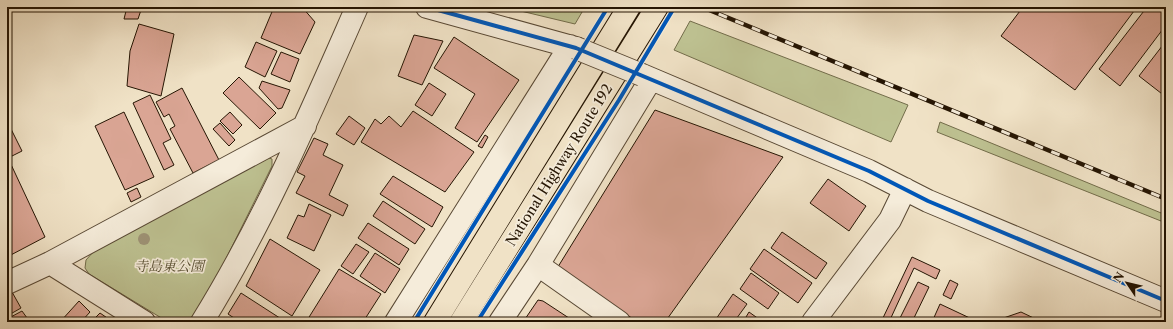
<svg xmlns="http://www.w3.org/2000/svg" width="1173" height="329" viewBox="0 0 1173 329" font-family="'Libre Caslon Text','Noto Serif JP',serif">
<rect width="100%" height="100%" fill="#f0e2c6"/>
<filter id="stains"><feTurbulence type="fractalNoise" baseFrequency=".005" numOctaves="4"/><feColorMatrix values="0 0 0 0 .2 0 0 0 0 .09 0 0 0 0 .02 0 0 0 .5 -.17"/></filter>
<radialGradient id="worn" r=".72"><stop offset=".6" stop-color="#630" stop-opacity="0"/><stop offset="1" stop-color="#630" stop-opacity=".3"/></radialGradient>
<path fill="#bec292" stroke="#726c4a" d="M504,7H585L575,24Z
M690,21L908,105L891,142L674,50Z
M940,122L1166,215V223L937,132Z
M266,157L272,159V166L200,311L185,322H168L89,274L85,268L86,260L94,251Z"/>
<path fill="#daa594" stroke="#251503" d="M127,7H142L138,19H124Z
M274,7H302L315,22L300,54L261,38Z
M1023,7H1137L1075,90L1001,36Z
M1147,7H1166V25L1120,86L1099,69Z
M139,24L174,34L161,96L127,86L130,51Z
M414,35L443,41L422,85L398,76Z
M454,37L519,80L477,142L455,128L475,94L434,68Z
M1166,41V97L1139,76Z
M256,42L277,51L265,77L245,67Z
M281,52L299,59L290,82L271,74Z
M239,77L276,113L260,129L223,93Z
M262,81L290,90L282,108L278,109L259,88Z
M429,83L446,94L432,116L415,105Z
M182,88L219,160L193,173L170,129L175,126L169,114L164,117L156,102Z
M150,95L171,139L163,143L174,165L164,170L133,103Z
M655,110L783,157L665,322H638L556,270Z
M413,111L474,152L445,192L361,142L375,119L381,124L389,116L401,127Z
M124,112L154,177L125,190L95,126Z
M230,112L242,125L233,134L220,121Z
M349,116L365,128L354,145L336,134Z
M7,121L22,151L8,158L45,237L7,257Z
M220,123L235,140L229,146L213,129Z
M485,135L488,137L482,148L478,146Z
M314,138L328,144L323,155L343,165L329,195L348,205L343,216L296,193L305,176L297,172Z
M393,176L443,207L432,227L380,194Z
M828,179L866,206L849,231L810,203Z
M137,188L141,197L131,202L127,193Z
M383,201L425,229L415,244L373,216Z
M309,204L331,215L314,251L287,238L298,215L304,217Z
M368,223L409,249L399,265L358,238Z
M782,232L827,263L816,279L771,248Z
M270,239L320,270L292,316L246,286Z
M356,244L369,252L353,274L341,266Z
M764,249L812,283L798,303L750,269Z
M375,253L400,269L385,293L360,276Z
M912,257L940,270L936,279L914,268L889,322L882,320Z
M339,269L381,294L363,322H306Z
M751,273L779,293L768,309L740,289Z
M950,280L958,284L951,299L943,295Z
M918,282L929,287L912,322H898Z
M12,292L21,308L7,316V295Z
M241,293L286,322H240L228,314Z
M733,294L747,304L734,322H714Z
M538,300L543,301L575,322H523Z
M79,301L90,312L81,322H60Z
M940,304L974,320L973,322H932Z
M22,311L30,322H7V319Z
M749,312L763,322H743Z
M1021,312L1042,322H992Z
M100,313L113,322H91Z"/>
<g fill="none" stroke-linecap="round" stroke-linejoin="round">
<g stroke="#584834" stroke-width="24">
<path id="minor" d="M427,7L576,48
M642,75L869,171L928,201L1166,301
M50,263L144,322
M538,265L619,322
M7,283L50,263L305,126
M202,322C264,222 310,114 357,7
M396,322L570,46
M500,322L538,265L651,79
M813,322L890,220L905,189"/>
</g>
<g stroke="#251503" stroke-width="24">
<path id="highway" d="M435,322L629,7
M461,322L657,7"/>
</g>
<use href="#minor" stroke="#f5ecda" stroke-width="22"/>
<use href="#highway" stroke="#f0e2c6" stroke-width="22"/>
<g stroke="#251503" stroke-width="4.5">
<path id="rail" d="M702,7L1166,199"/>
</g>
<use href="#rail" stroke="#f5ecda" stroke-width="3" stroke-dasharray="9" stroke-linecap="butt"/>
<g stroke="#584834" stroke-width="24" stroke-linecap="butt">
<path id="minor-bridge" d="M576,48L642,75"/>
</g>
<use href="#minor-bridge" stroke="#f5ecda" stroke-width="22"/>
<g stroke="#f5ecda" stroke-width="6">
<path id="cycleway" d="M427,7L576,48L869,171L928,201L1166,301
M414,322L608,7
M477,322L619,100L674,8"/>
</g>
<use href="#cycleway" stroke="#0057b8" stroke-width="4"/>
</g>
<circle fill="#9e9376" cx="144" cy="239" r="6"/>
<g text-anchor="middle" stroke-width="3.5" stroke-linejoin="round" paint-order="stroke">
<g font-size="14" fill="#251503" stroke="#f5ecda">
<text transform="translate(559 165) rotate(-58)" y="5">National Highway Route 192</text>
</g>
<g font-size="14" font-style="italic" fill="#5b5235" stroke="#f5ecda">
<text x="169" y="271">寺島東公園</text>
</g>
</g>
<rect width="1173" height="329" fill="none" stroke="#f0e2c6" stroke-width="24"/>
<rect x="8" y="8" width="1157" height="313" fill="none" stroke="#251503" stroke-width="2"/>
<rect x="12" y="12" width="1149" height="305" fill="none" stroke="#251503"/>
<g transform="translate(1127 283) rotate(305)" stroke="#f5ecda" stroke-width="3" paint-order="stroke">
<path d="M0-3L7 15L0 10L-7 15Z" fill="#251503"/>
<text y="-6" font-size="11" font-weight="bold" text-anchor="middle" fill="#251503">N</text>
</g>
<rect width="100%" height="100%" filter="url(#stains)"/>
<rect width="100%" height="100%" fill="url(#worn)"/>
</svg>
